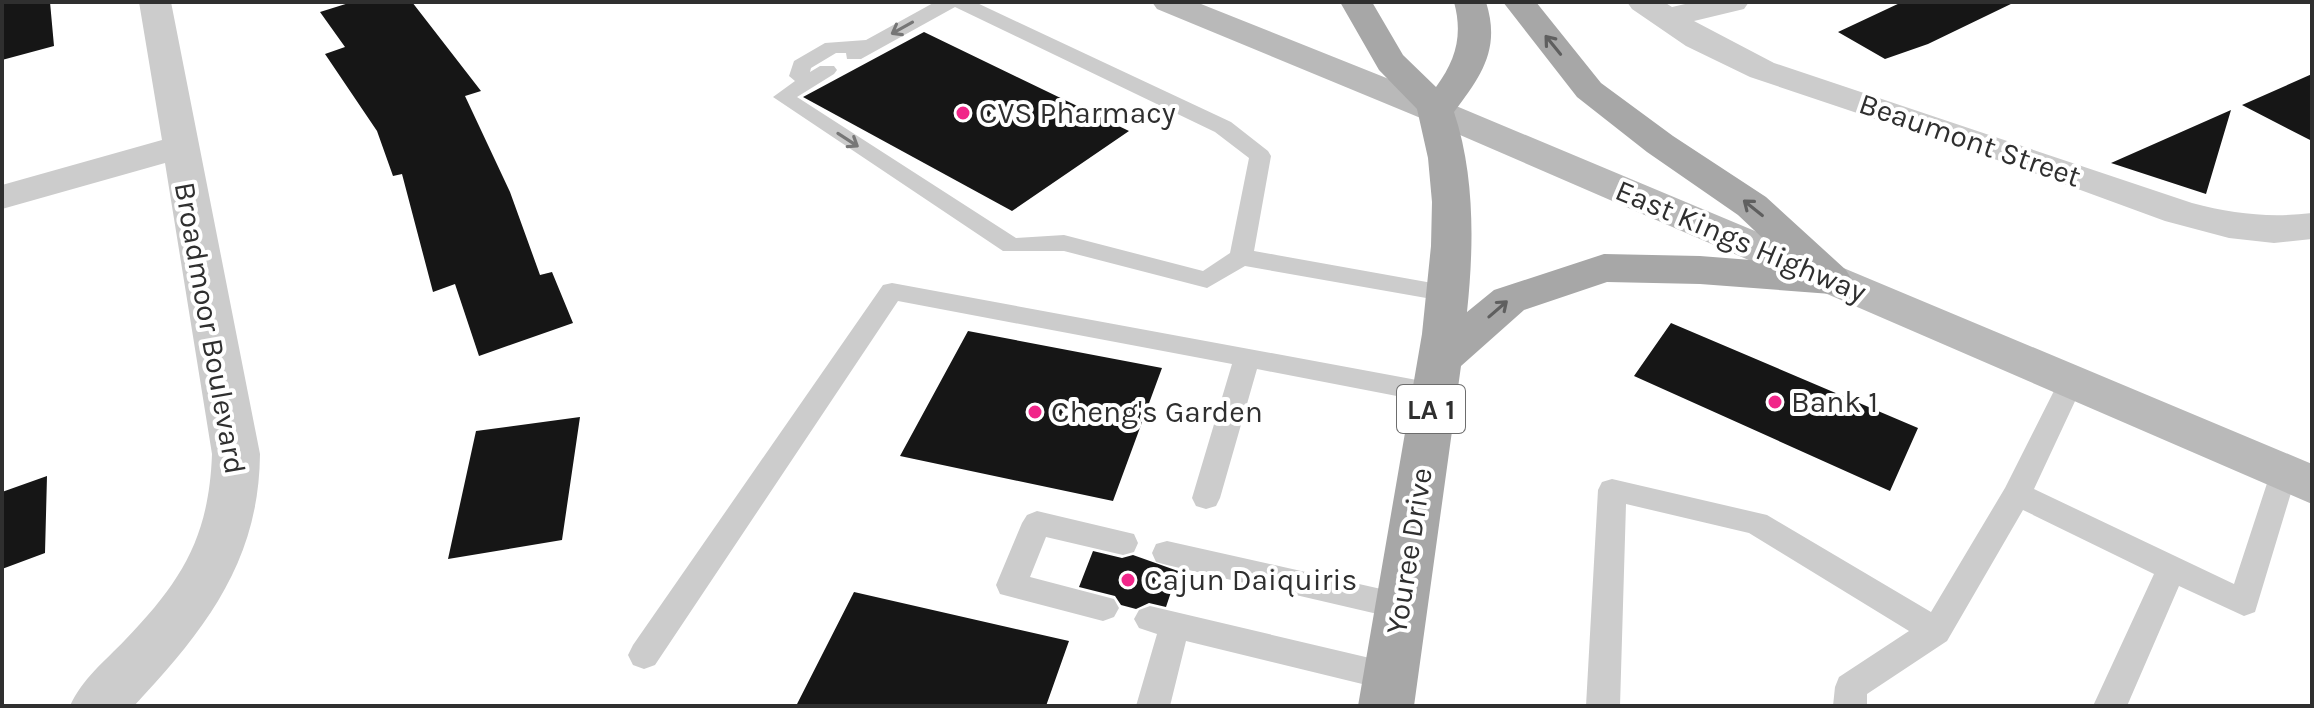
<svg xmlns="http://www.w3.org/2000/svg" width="2314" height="708" viewBox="0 0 2314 708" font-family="Karla,sans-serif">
<rect width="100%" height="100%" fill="#fff"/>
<path fill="#161616" d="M2,2H50L54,46L2,60Z
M352,2H412L481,91L465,96L510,192L540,275L552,272L573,323L479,356L455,284L433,292L402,174L393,176L377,131L325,54L345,47L320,12Z
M1902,2H2015L1928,44L1885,59L1838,32Z
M924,32L1129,131L1012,211L803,97Z
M2312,74V141L2242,105Z
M2231,110L2206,194L2111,163Z
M1671,323L1918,428L1890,491L1634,376Z
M968,331L1162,368L1113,501L900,456Z
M580,417L562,540L448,559L476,431Z
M47,476L45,553L2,569V492Z
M1093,551L1122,558L1133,555L1178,571L1166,607L1149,603L1136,609L1121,605L1115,596L1079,587Z
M854,592L1069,641L1046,706H796Z"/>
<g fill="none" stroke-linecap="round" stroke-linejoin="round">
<path fill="#ccc" fill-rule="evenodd" d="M935,2H975L1231,122L1268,151L1271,156L1254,251L1449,286L1458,288L1461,294L1458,300L1449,302L1245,266L1207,288L1064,251H1003L773,97L795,81L789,76L794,61L825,43L866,40ZM955,7L1215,132L1249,158L1230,253L1203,271L1064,235L1016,238L797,97L834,74L837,70L834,66H820L810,72L811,68L836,53H846L847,59H861Z
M892,283L1433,383L1442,386L1446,393L1442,400L1433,403L1257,369L1220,498L1216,506L1206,509L1196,506L1192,498L1232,364L898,301L655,665L644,669L633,665L628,655L633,645L883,285Z
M2071,372L2080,375L2084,382L2034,489L2234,584L2273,465L2283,462L2293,465L2297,473L2255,612L2244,616L2179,586L2127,706H2093L2154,574L2023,510L1947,641L1867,694V706H1833L1835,687L1839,677L1909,631L1749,533L1626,504L1620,706H1586L1598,490L1602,482L1612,479L1767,515L1931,612L2005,488L2062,375Z
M1037,511L1134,534L1138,543L1134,552L1123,555L1046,537L1030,577L1114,599L1119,608L1114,617L1103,621L1000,594L996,585L1022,523L1027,515Z
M1167,541L1399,593L1410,597L1415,606L1410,615L1399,619L1167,565L1156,562L1152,553L1156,544Z
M1150,606L1391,663L1403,667L1407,677L1403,687L1391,691L1186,641L1170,706H1136L1157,634L1139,628L1134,619L1139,610Z"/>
<path fill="#ccc" fill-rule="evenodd" d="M139,2H171L260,454C259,562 205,630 134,706H70C82,679 105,661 125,640C182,581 209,537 212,454L165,163L2,209V185L162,140Z
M1627,2H1664L1672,7L1694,2H1749L1744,9L1694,21L1774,63L2192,203C2233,214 2270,218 2312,213V239L2274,243L2229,238L2165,221L2012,165L1750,77L1686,46L1632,9Z"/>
<path fill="#b9b9b9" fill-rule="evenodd" d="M1152,2H1196L1449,103L2312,464V504L1423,119L1157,9Z"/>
<path fill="#a7a7a7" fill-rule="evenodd" d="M1340,2H1372L1403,55L1436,87C1456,60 1463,35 1454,2H1486C1501,49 1481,76 1454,112C1475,175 1474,246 1467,312L1494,290L1604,254L1700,256L1789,263L1738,215L1647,152L1577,97L1503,2H1536L1601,83L1673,136L1766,197L1846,270L1852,280L1846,290L1831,294L1700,284L1607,282L1524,310L1461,366L1414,706H1358L1422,334L1431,246L1432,202L1428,158L1417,109L1379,70Z"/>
</g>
<defs><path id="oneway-shaft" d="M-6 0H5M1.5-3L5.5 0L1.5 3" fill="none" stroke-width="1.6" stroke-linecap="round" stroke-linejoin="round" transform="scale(2)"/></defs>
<g stroke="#767676">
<use href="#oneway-shaft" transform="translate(902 28) rotate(151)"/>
<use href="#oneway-shaft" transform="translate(848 140) rotate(33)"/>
</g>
<g stroke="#5f5f5f">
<use href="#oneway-shaft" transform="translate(1553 45) rotate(-129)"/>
<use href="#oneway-shaft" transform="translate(1753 208) rotate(-141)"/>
<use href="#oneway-shaft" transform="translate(1498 309) rotate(-41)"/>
</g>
<g fill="#f12689" stroke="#fff" stroke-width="3">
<circle cx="963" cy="113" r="8"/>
<circle cx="1775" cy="402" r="8"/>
<circle cx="1035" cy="412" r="8"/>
<circle cx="1128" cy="580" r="8"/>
</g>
<g text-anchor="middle" stroke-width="8" stroke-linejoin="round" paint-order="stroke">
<rect fill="#fff" stroke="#6d6d6d" stroke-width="2" x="1397" y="385" width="68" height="48" rx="6"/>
<g font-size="28" font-weight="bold" fill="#2f2f2f">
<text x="1431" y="419">LA 1</text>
</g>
<g font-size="30" fill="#2f2f2f" stroke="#fff" text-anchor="start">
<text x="979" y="123">CVS Pharmacy</text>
<text x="1791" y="412">Bank 1</text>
<text x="1051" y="422">Cheng's Garden</text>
<text x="1144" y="590">Cajun Daiquiris</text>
</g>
<g font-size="30" fill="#2f2f2f" stroke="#fff">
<text transform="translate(1970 140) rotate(19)" y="10">Beaumont Street</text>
<text transform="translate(1741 241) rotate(23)" y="10">East Kings Highway</text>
<text transform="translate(210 328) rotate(80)" y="10">Broadmoor Boulevard</text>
<text transform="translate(1409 551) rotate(-81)" y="10">Youree Drive</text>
</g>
</g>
<rect width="2314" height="708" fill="none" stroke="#2f2f2f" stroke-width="8"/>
</svg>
